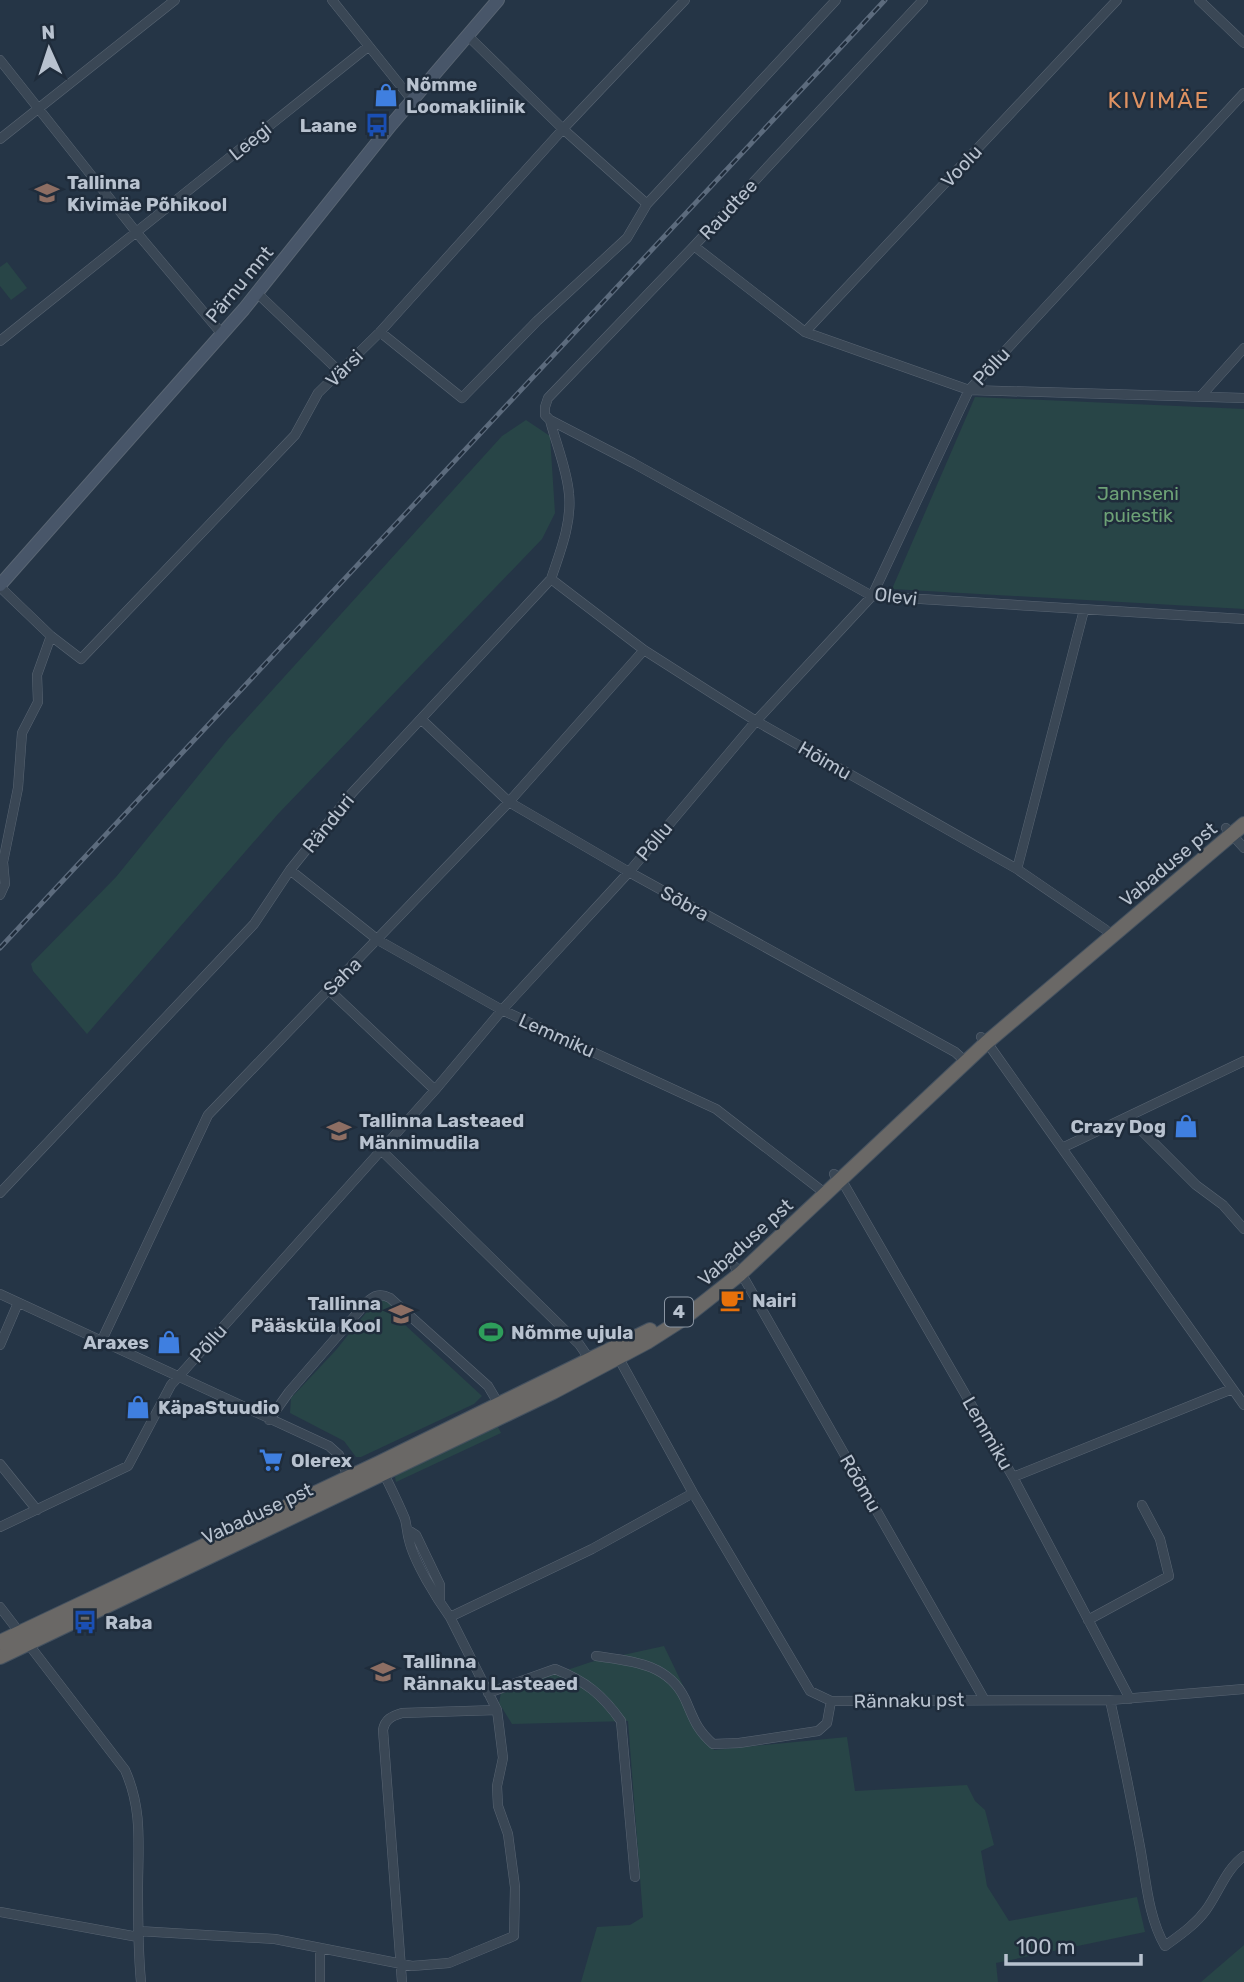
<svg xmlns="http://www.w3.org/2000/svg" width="1244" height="1982" viewBox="0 0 1244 1982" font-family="Rubik,sans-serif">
<rect width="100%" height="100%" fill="#253546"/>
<path fill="#284547" d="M7,262L27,288L11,300L0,286V267Z
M975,397L1244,409V609L892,589Z
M526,420L550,436L555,513L542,539L278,814L87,1034L33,971L31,964L116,877L228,739L502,436Z
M377,1299L386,1300L409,1318L404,1324L482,1396L474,1404L361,1457H356L344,1441L290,1413L291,1398L336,1350Z
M497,1425L501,1433L396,1482L395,1477L397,1474Z
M664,1646L714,1750L847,1737L855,1791L967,1785L975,1801L985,1810L994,1845L981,1851L987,1886L1009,1921L1137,1897L1145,1932L996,1963L998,1982H581L597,1927L630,1925L643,1917L628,1721L512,1724L499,1703L501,1692L591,1662Z
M1244,1945V1982H1201Z"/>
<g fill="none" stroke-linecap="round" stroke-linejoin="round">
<g stroke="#596573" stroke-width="10">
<path id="minor" d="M332,0L412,100
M1199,0L1244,43
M468,36L563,129L647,204
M0,60L137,233L222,334
M0,139L175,0
M694,246L805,332L969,390L1244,398
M257,293L340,372
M380,332L462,398L537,321L627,238L647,204L836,0
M805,332L1117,0
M0,341L369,46
M1201,396L1244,348
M550,420L633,463L872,596L1244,619
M551,579L644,650L713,694L756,721L1017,869L1106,930
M0,587L51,636L81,659L295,435L318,393L380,332L563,129L685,0
M422,720L509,802L629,872L955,1052L966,1062
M1226,828L1244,848
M1017,869L1084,610
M290,870L378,940L502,1010L716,1109L826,1194
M0,895L5,884L3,862L18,788L22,733L38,702L37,675L51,636
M328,989L435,1090
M981,1037L991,1048L1244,1405
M1128,1117L1196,1185L1223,1205L1244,1229
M1062,1148L1244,1061
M380,1149L579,1344L590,1360
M834,1174L845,1186L1013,1477L1130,1699
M0,1193L254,924L290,870L352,793L551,579C560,552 572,523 569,494C567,469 556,444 550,420L545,415V407L548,398L694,246L923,0
M735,1267L745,1280L984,1699
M0,1294L329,1446L339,1455L350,1481
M101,1342L208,1115L509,802L644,650
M0,1345L18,1303
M617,1355L693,1493L810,1691L831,1701L1110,1700L1244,1689
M269,1420L289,1392L366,1303C374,1295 380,1293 390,1298L488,1386L501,1408
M0,1464L37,1510
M1013,1477L1232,1389
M0,1527L128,1466L171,1385L435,1090L502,1010L629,872L756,721L872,596L969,390L1244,93
M408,1530L416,1535L440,1585V1599
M0,1607L125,1770C143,1810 138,1846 138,1889C138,1920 138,1951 141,1982
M450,1617L592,1549L693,1493
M1088,1620L1169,1576L1160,1539L1142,1505
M596,1656C631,1661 668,1663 685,1699C694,1719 696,1729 713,1744L739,1743L818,1731L827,1723L831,1701
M488,1693L555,1669C585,1681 602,1694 621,1721L635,1877
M1110,1700C1121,1749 1131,1798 1140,1847C1146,1879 1148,1917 1165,1946C1180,1935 1195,1925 1206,1910C1219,1892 1226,1869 1244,1856
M0,1912L138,1937
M138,1931L275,1939L412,1966L449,1963L514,1936L515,1887L508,1834L498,1806L497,1786L503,1758L497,1710L450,1617C437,1599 414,1562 409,1540C407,1533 407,1527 405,1519C398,1502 390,1486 382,1470
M320,1948V1982
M402,1982L383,1730C385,1719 392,1716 402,1713L497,1710"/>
</g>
<g stroke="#596573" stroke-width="14">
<path id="secondary" d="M0,585L244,309L391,125L498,0"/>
</g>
<g stroke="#455260" stroke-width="16">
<path id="trunk" d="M0,1642L379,1463L650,1330
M0,1657L553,1392L647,1342L683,1319L740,1274L986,1043L1244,824"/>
</g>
<use href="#minor" stroke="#3a4755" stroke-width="9"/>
<use href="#secondary" stroke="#485669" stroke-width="12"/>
<use href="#trunk" stroke="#6a6866" stroke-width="14"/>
<g stroke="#5c6b7d" stroke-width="5">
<path id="rail" d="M0,948L885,0"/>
</g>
<use href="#rail" stroke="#1f2c3b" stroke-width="2.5" stroke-dasharray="8" stroke-linecap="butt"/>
</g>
<defs>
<g id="shop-bare" transform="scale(1.89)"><path d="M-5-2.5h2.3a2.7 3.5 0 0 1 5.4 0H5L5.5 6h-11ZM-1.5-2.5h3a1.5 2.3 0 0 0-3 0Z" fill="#3f7fe0" stroke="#1f2c3b" stroke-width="2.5" paint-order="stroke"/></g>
<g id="bus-bare" transform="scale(1.89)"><path d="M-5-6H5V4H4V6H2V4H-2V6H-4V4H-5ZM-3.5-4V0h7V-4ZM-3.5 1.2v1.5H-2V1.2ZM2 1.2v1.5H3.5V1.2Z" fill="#1a4fb4" stroke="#1f2c3b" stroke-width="2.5" paint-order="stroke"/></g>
<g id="school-bare" transform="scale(1.89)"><path d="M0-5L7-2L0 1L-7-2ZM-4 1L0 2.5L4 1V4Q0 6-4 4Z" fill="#8d6e63" stroke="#1f2c3b" stroke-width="2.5" paint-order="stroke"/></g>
<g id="cafe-bare" transform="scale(1.89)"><path d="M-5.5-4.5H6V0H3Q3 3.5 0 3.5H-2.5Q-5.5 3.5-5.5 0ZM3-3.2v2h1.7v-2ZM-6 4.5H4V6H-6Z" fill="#e8710a" stroke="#1f2c3b" stroke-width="2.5" paint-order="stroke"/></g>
<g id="stadium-bare" transform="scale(1.89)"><path d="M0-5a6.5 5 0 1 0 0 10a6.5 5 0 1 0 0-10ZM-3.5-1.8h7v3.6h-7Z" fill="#2e9e5b" stroke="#1f2c3b" stroke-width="2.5" paint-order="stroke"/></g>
<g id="supermarket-bare" transform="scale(1.89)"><path d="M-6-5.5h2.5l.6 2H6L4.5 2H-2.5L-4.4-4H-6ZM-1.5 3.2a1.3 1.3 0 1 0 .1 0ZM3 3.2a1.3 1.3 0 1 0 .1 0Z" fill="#3f7fe0" stroke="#1f2c3b" stroke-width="2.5" paint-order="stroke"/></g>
</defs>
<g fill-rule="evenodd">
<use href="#shop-bare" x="386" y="95"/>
<use href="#bus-bare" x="377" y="125"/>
<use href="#school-bare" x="47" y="193"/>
<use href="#shop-bare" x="1186" y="1126"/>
<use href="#school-bare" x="339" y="1131"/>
<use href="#cafe-bare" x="732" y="1300"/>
<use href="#school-bare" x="401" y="1314"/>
<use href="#stadium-bare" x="491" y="1332"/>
<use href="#shop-bare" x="169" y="1342"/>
<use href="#shop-bare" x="138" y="1407"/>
<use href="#supermarket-bare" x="271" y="1460"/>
<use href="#bus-bare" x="85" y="1622"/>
<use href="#school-bare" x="383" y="1672"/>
</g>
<g text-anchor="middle" stroke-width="5" stroke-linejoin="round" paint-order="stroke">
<rect fill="#1f2c3b" stroke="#8a95a3" stroke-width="2" x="665" y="1297.5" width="28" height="29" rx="5"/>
<g font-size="18" font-weight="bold" fill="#b8c2cf">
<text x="679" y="1318">4</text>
</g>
<g font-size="19" font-weight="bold" fill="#b8c2cf" stroke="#1f2c3b" text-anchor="start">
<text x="406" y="91">Nõmme<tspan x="406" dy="22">Loomakliinik</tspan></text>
<text x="357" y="132" text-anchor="end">Laane</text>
<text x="67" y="189">Tallinna<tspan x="67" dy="22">Kivimäe Põhikool</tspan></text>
<text x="359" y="1127">Tallinna Lasteaed<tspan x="359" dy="22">Männimudila</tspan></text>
<text x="1166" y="1133" text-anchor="end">Crazy Dog</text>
<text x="752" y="1307">Nairi</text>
<text x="381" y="1310" text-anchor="end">Tallinna<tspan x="381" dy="22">Pääsküla Kool</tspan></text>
<text x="511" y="1339">Nõmme ujula</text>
<text x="149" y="1349" text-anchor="end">Araxes</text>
<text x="158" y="1414">KäpaStuudio</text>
<text x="291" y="1467">Olerex</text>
<text x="105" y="1629">Raba</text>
<text x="403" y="1668">Tallinna<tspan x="403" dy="22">Rännaku Lasteaed</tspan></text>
</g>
<g font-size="19" fill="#b8c2cf" stroke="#1f2c3b">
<text transform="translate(250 141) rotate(-39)" y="7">Leegi</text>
<text transform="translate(961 166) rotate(-47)" y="7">Voolu</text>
<text transform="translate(728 209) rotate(-47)" y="7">Raudtee</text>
<text transform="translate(239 284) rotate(-50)" y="7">Pärnu mnt</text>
<text transform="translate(991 366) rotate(-47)" y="7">Põllu</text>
<text transform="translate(344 368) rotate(-45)" y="7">Värsi</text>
<text transform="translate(896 596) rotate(7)" y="7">Olevi</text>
<text transform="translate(825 760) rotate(30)" y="7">Hõimu</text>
<text transform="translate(328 823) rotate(-51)" y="7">Ränduri</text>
<text transform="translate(654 841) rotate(-50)" y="7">Põllu</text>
<text transform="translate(1168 864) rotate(-40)" y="7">Vabaduse pst</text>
<text transform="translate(685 903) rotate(29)" y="7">Sõbra</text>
<text transform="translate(342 976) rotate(-45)" y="7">Saha</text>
<text transform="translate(557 1035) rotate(24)" y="7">Lemmiku</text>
<text transform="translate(745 1242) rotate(-42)" y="7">Vabaduse pst</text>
<text transform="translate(208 1343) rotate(-48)" y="7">Põllu</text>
<text transform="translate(988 1433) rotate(60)" y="7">Lemmiku</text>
<text transform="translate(861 1483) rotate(60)" y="7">Rõõmu</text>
<text transform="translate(257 1513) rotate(-25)" y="7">Vabaduse pst</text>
<text transform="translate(909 1700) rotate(-1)" y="7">Rännaku pst</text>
</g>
<g font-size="19" fill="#6da176" stroke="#1f2c3b">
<text x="1138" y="500">Jannseni<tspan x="1138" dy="22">puiestik</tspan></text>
</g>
<g font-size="23" letter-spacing="2" fill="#df9262" stroke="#1f2c3b">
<text x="1159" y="108">KIVIMÄE</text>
</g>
</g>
<g transform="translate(49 49) rotate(357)" stroke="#1f2c3b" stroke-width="5" paint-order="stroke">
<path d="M0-5L12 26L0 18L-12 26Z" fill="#b8c2cf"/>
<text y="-10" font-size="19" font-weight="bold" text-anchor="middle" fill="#b8c2cf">N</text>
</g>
<path d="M1006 1954v10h135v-10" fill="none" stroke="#b8c2cf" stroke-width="3.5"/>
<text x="1016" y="1954" font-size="21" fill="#b8c2cf" stroke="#1f2c3b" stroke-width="5" paint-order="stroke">100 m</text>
</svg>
